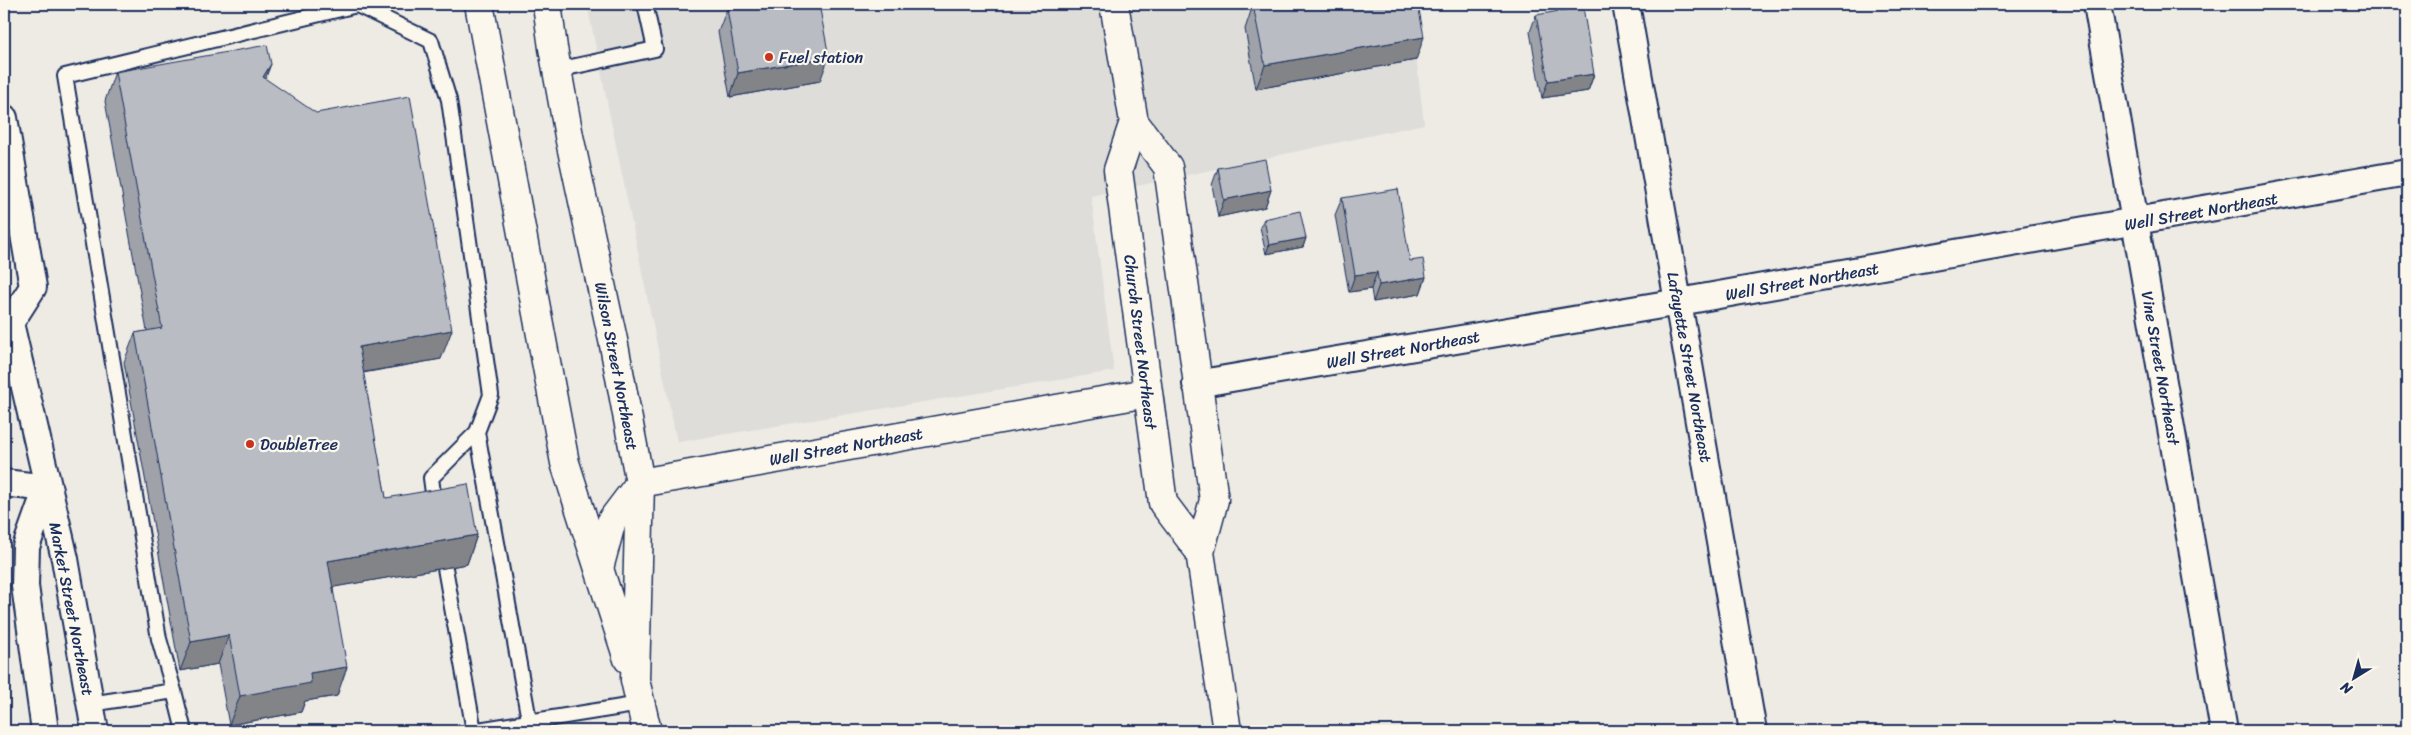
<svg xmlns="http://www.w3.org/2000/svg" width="2411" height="735" viewBox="0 0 2411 735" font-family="Sriracha,sans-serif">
<rect width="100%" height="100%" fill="#eeebe4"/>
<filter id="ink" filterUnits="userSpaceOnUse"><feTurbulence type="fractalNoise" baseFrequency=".02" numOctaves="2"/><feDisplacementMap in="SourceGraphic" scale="10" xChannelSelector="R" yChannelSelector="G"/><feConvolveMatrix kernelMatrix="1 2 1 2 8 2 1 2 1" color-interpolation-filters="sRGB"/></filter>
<g filter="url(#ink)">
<path fill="#deddda" d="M587,4H1406L1415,47L1424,124L1091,196L1114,371L677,442Z"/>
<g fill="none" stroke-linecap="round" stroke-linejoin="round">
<g stroke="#1b2f5e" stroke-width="18">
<path id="service" d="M557,70L655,49L645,4
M435,508L431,478L477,432
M445,568L474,731
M174,691L159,639L65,76L357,5L431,41L449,100L491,395L477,432L531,731
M90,704L174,691L184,731
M472,731L640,704"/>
</g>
<g stroke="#1b2f5e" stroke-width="30">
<path id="minor" d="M1626,4L1753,731
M2097,4L2224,731
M4,118L33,287L10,323
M4,314L10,323L65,559L95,731
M1196,384L1679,302L2407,173
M4,483L47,488
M45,731L25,586L26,547L47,488"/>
</g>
<g stroke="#1b2f5e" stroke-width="31">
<path id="tertiary" d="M1114,4L1134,122L1118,170L1163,503L1200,552
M1134,122L1168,167L1214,500L1200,552L1227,731
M599,568L612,520L640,483L1147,393"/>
</g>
<g stroke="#1b2f5e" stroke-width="31">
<path id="trunk" d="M479,4L565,463L628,659
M547,4L553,48L569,136L613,340L640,483L635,680L647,731"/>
</g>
<use href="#service" stroke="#fbf7ec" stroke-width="14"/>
<use href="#minor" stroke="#fbf7ec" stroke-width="26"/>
<use href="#tertiary" stroke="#fbf7ec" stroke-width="28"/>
<use href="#trunk" stroke="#fbf7ec" stroke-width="28"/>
</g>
<path fill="#9fa2a8" stroke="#1b2f5e" d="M742,4H819L820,81L730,97L718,32L727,9L743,6Z
M1253,5L1416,60L1256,89L1245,29Z
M1536,15L1594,74L1588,91L1542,98L1530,32Z
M115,72L266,79L441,359L363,373L386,498L477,535L467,564L333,587L337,696L305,701L301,712L229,725L218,664L180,671L124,362L135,333L147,331L105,101Z
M1218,168L1271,190L1265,207L1218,217L1212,185Z
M1342,198L1426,277L1420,294L1373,302L1371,289L1349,292L1335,215Z
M1264,219L1306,238L1303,247L1266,254L1260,227Z"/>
<path fill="#828488" stroke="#1b2f5e" d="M1424,37L1416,60L1256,89L1265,65Z
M829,57L820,81L730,97L738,73Z
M271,64L260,93L263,77Z
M1594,74L1588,91L1542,98L1548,81Z
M1271,190L1265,207L1218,217L1224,200Z
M1306,238L1303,247L1266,254L1269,245Z
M1377,272L1371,289L1349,292L1355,275Z
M1426,277L1420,294L1373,302L1379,285Z
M452,330L441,359L348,375L359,347Z
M477,535L467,564L317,590L328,561Z
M229,635L218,664L180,671L191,642Z
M347,667L337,696L305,701L301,712L229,725L240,696L310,673Z"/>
<path fill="#b9bcc3" stroke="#1b2f5e" d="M754,4H819L829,57L738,73L727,9Z
M1260,4H1418L1424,37L1265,65L1253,5Z
M1583,7L1594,74L1548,81L1536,15Z
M267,45L271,64L263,77L316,113L410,96L452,330L359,347L386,498L468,484L477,535L328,561L347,667L310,673L311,683L240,696L229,635L191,642L135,333L162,328L115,72Z
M1265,159L1271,190L1224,200L1218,168Z
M1398,189L1410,261L1423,259L1426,277L1379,285L1377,272L1355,275L1342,198Z
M1300,211L1306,238L1269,245L1264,219Z"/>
</g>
<g fill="#c8321e" stroke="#fbf7ec" stroke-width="2">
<circle cx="769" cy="57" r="5"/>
<circle cx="250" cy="444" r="5"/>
</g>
<g text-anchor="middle" stroke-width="4.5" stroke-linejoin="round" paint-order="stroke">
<g font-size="16" fill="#1b2f5e" stroke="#fbf7ec" text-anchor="start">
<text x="779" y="63">Fuel station</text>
<text x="260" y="450">DoubleTree</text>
</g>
<g font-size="16" fill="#1b2f5e" stroke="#fbf7ec">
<text transform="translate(2201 211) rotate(-10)" y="6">Well Street Northeast</text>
<text transform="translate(1802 281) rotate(-10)" y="6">Well Street Northeast</text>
<text transform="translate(1141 342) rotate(83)" y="6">Church Street Northeast</text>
<text transform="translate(1403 349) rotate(-10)" y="6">Well Street Northeast</text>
<text transform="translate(617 366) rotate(79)" y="6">Wilson Street Northeast</text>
<text transform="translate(1690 367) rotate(80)" y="6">Lafayette Street Northeast</text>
<text transform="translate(2161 368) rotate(80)" y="6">Vine Street Northeast</text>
<text transform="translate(846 446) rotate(-10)" y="6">Well Street Northeast</text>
<text transform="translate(72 609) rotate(79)" y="6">Market Street Northeast</text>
</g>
</g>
<rect width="2411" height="735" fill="none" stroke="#fbf7ec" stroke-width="20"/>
<rect x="10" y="10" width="2391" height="715" fill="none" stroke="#1b2f5e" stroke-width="2" filter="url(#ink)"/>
<g transform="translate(2354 678) rotate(217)" stroke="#fbf7ec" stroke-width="4" paint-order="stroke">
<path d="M0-4L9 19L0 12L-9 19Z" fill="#1b2f5e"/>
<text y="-8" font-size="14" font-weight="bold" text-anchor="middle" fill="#1b2f5e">N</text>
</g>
</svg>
